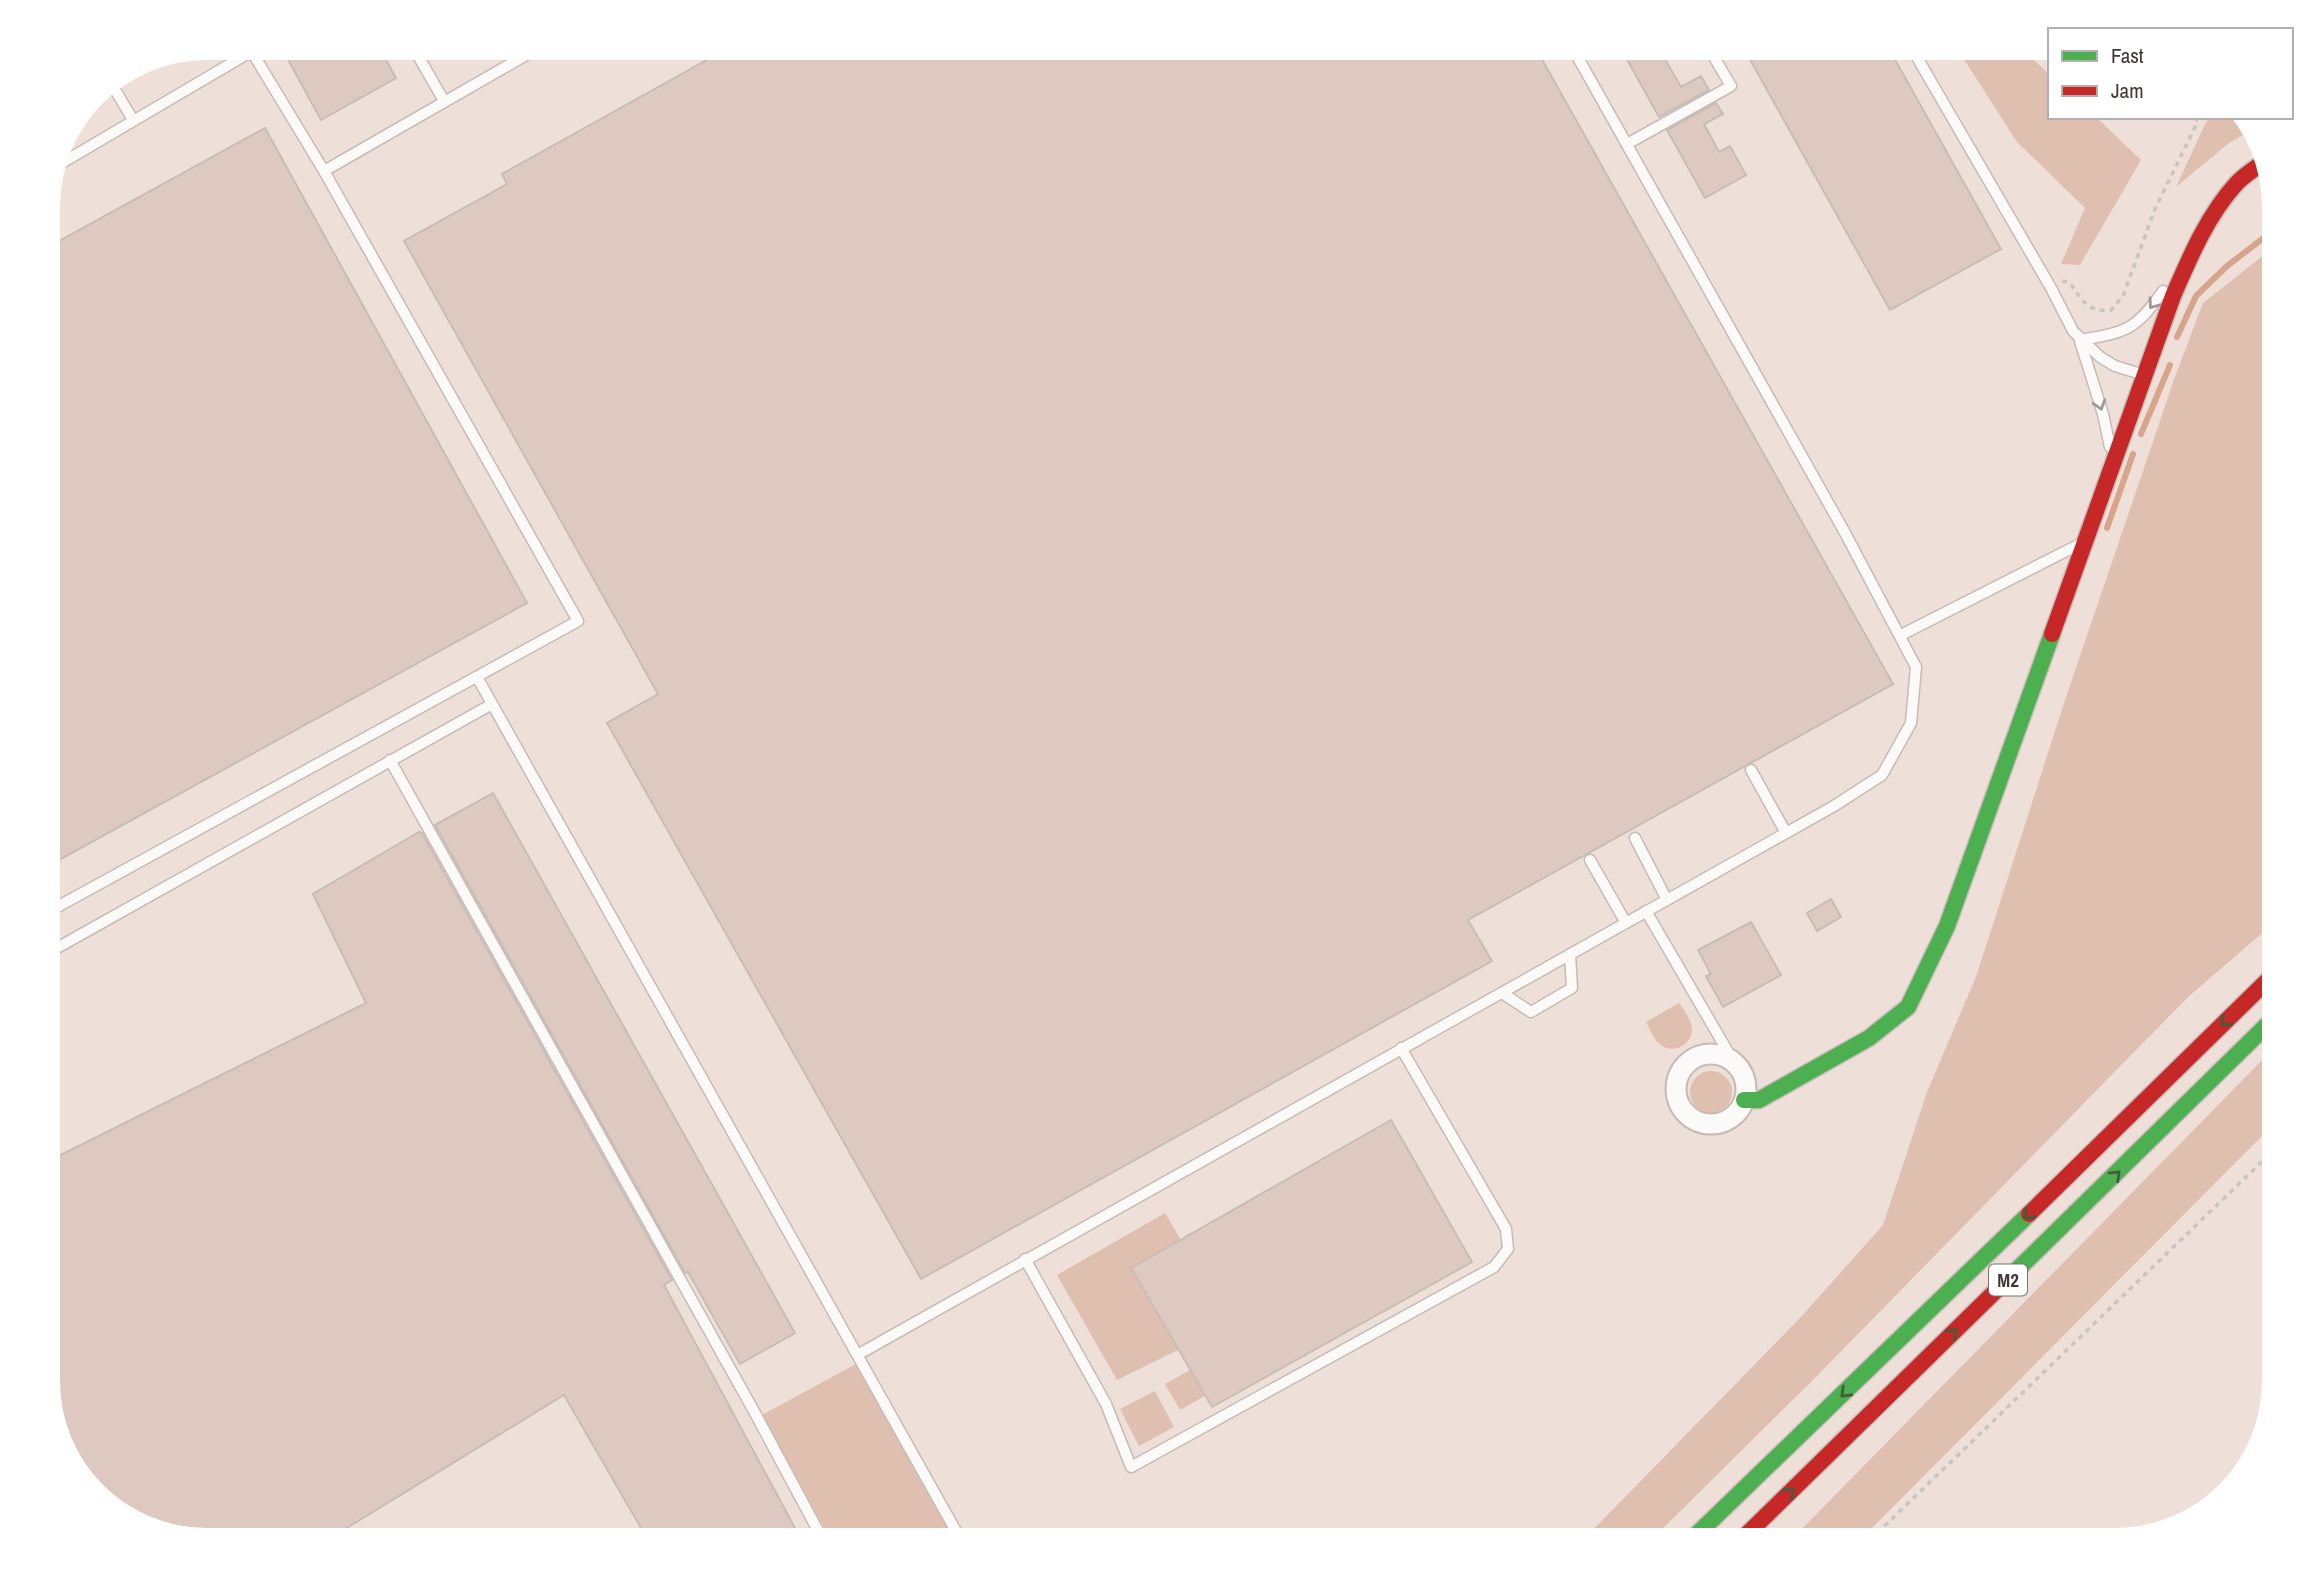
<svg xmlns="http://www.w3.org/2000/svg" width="2321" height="1587" viewBox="0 0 2321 1587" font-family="'Archivo Narrow',sans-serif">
<rect width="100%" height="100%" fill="#eee0d9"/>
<path fill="#dfbfb0" d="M1956,47H2020L2050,75V117H2096L2141,160L2080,265L2061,264L2085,208L2017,142Z
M2212,117H2243L2253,129L2229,143L2176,187L2206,122Z
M2274,247V923L2188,997L1811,1382L1651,1540H1583L1800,1318L1883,1225L1927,1092L1976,977L2064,703L2176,374L2203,303Z
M1679,1003C1684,1010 1691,1019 1692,1028C1693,1044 1674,1055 1661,1045C1654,1040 1650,1030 1646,1022Z
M2274,1048V1124L1860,1540H1791Z
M1690 1092a21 21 0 1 1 42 0a21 21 0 1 1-42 0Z
M1165,1213L1181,1240L1131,1268L1178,1350L1117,1380L1057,1275Z
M856,1364L954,1540H831L762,1415Z
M1190,1370L1205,1396L1180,1410L1165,1384Z
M1155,1391L1174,1427L1139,1446L1120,1409Z"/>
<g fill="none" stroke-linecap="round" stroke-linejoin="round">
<path stroke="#d8a48b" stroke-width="6" d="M2177,337L2196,296L2227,266L2274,230
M2141,434L2170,365
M2107,528L2133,454"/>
</g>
<path fill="#ddc9bf" stroke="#c8bcb7" stroke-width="2" d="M302,47H379L396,78L321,120L286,56Z
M706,47H1535L1893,684L1468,920L1492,961L921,1279L607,723L658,694L404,241L507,184L502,174L712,57Z
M1620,47H1658L1681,87L1701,76L1709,90L1659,117Z
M1743,47H1888L2001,249L1890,310Z
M1716,103L1723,114L1704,124L1719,152L1730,146L1746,175L1705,198L1667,130Z
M265,128L527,603L48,866V247Z
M493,793L795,1333L740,1364L688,1272L685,1273L435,825Z
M419,832L422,833L672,1280L664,1285L795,1528L769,1540H648L564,1395L327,1540H206L118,1513L68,1460L48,1391V1161L366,1003L313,894Z
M1831,899L1841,917L1817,931L1807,913Z
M1751,922L1781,975L1723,1007L1706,976L1711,974L1698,950Z
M1391,1120L1472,1262L1212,1407L1131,1268Z"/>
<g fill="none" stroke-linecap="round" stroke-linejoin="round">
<g stroke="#c6bbb6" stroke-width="13">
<path id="lane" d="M413,47L444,101
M1911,47L2051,288L2073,331L2100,357L2115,366L2141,374
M111,83L133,120
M1627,144L1731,86L1708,47
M55,167L259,47
M324,171L540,47
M2080,340C2126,332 2135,331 2163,291
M2080,341L2103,414L2110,447
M1901,635L2078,545
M477,677L961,1540
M390,760L755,1413L823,1540
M1751,770L1786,833
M1635,838L1667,900
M1590,860L1626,923
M1646,911L1735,1064
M48,912L578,621L324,171L252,52
M48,953L492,704
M1502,993L1531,1012L1572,988L1570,954
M1025,1259L1106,1404L1131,1467L1494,1267L1508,1249L1506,1229L1401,1048
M859,1354L1834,806L1882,775L1911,723L1916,667L1844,531L1572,47
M807,1540L819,1533"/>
</g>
<g stroke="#c6bbb6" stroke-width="23">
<path id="street" d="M1676 1089a35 35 0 1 1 70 0a35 35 0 1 1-70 0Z"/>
</g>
<g stroke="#c6bbb6" stroke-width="19">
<path id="fast" d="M1744,1100H1759L1869,1038L1908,1007L1947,926L2052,634
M2013,1274L2274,1018
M1691,1540L2029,1214"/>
</g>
<g stroke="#c6bbb6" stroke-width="19">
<path id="jam" d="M2052,634L2173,296C2190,257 2207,216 2236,184C2243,176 2253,170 2262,163
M2029,1214L2274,974
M1741,1540L2013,1274"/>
</g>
<path stroke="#c8c4c2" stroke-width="3.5" stroke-dasharray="5 5" stroke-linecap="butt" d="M2062,281L2069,282C2082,299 2087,313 2111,310L2123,296L2155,209L2197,123L2196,117
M1870,1540L2274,1150"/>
<use href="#lane" stroke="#fcfaf9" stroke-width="10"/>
<use href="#street" stroke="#fcfaf9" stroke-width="19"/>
<use href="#fast" stroke="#4caf50" stroke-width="16"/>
<use href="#jam" stroke="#c62828" stroke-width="16"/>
</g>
<defs><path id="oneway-chevron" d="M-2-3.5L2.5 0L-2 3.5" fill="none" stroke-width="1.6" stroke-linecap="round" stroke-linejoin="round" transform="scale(1.75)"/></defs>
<g stroke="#9f9996">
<use href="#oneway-chevron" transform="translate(2153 304) rotate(126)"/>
<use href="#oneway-chevron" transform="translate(2100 405) rotate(73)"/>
</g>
<g stroke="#455c3c">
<use href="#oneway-chevron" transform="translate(2225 1022) rotate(135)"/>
<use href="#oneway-chevron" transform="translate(2116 1175) rotate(-44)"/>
<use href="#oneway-chevron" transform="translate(2028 1215) rotate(136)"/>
<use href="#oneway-chevron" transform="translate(1953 1333) rotate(-44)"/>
<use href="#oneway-chevron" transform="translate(1845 1393) rotate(136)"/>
<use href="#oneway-chevron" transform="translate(1790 1492) rotate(-44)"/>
</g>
<g text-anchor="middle" stroke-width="5" stroke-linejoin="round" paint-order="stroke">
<rect fill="#fff" stroke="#7b7470" stroke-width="2" x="1989" y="1264.5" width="38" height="31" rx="5"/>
<g font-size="19" font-weight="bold" fill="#423833">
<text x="2008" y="1287">M2</text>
</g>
</g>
<path d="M0 0H2321V1587H0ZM207 60H2115A147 147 0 0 1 2262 207V1381A147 147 0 0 1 2115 1528H207A147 147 0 0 1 60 1381V207A147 147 0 0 1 207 60Z" fill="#fff" fill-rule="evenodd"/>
<rect x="2048" y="28" width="245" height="91" fill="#ffffff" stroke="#b3afad" stroke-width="2"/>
<rect x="2062" y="51" width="35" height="10" fill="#4caf50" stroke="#b3afad" stroke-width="2"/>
<text x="2111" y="63" font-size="21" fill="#423833">Fast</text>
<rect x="2062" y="86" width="35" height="10" fill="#c62828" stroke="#b3afad" stroke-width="2"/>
<text x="2111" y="98" font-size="21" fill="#423833">Jam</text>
</svg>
